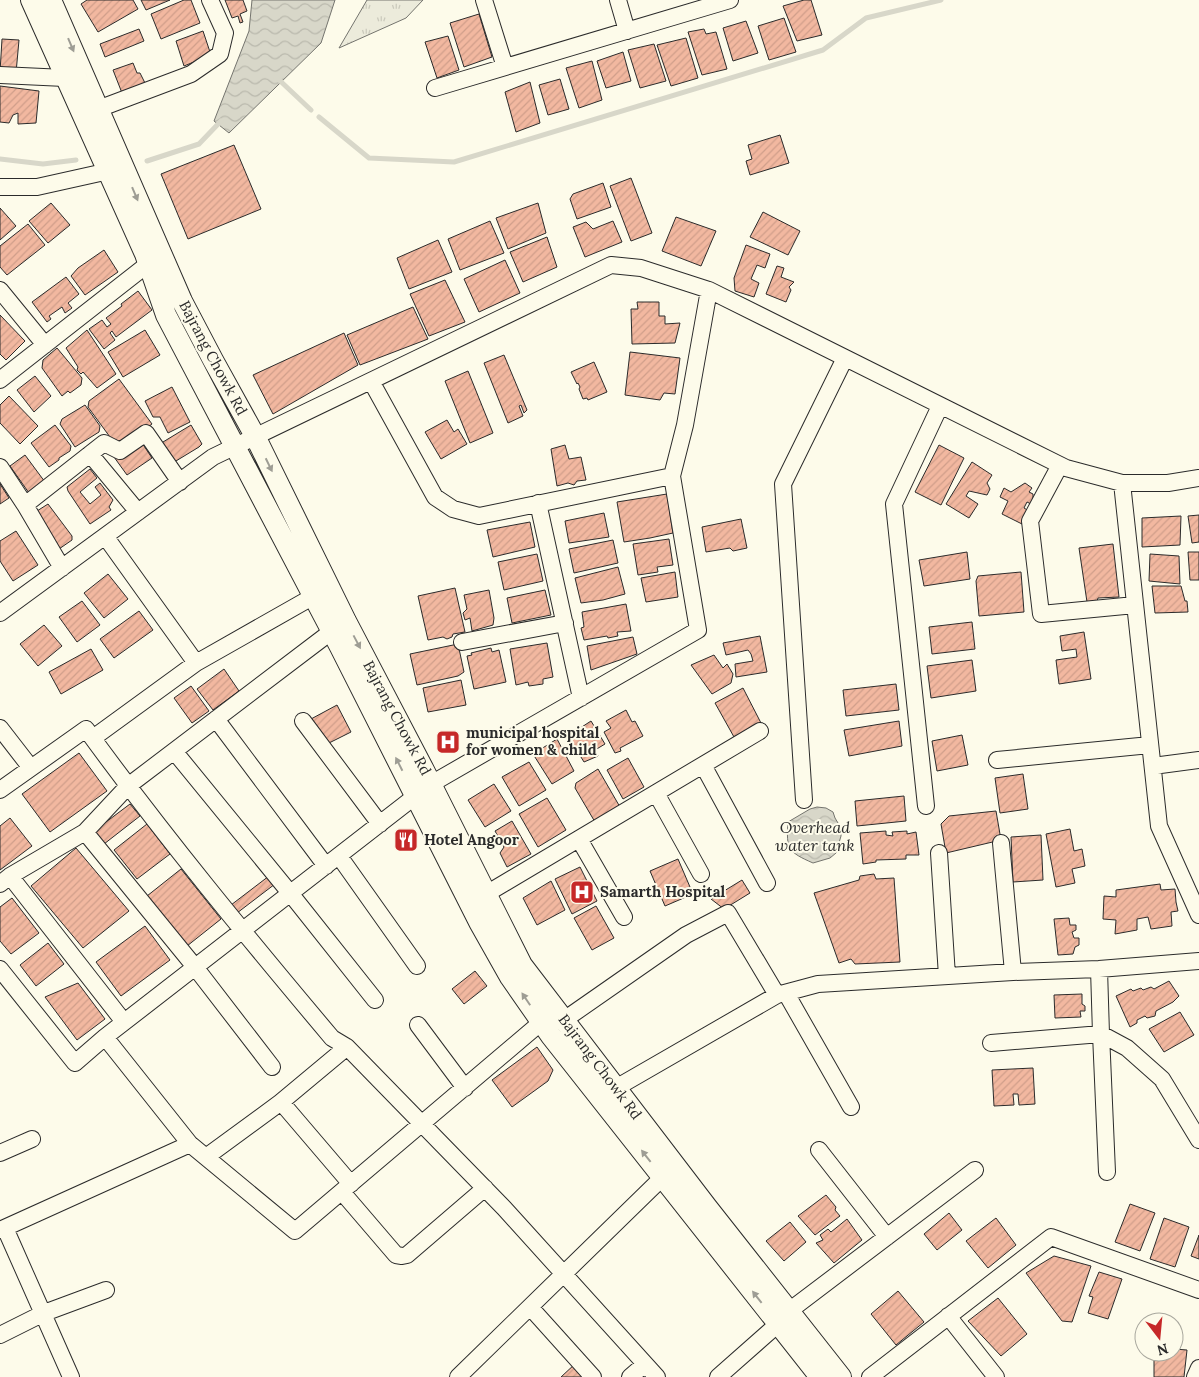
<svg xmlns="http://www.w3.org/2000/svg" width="1199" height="1377" viewBox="0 0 1199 1377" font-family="Lora,serif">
<defs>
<pattern id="grass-tufts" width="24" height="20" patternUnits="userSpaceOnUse" patternTransform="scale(1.25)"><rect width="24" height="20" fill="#ecebdb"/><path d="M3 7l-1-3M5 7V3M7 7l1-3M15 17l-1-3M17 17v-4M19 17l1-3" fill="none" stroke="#cbcabc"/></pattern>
<pattern id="water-waves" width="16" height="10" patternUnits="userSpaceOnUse" patternTransform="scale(1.25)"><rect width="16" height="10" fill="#d8d7c9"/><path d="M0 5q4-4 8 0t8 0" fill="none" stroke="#bab9ad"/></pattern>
<pattern id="building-hatch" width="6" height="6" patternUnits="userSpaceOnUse" patternTransform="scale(1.25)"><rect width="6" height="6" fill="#f2b8a0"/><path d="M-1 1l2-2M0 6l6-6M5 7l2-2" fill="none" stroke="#d09e8a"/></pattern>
</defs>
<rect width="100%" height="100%" fill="#fdfbea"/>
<path fill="url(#grass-tufts)" stroke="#74746e" d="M367,0H423L406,18L339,48Z"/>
<path fill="url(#water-waves)" stroke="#74746e" d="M252,0H335L321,43L229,133L214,121L249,31Z
M817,807L826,808L833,812L835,818L841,828V836L836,853L830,858L813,863C788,852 786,849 788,822L810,809Z"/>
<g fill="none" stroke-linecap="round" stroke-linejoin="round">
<path stroke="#d8d7c9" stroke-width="5" d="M276,77L311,110
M319,117L369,158L454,162L823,50L866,18L941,0
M0,159L43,164L76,160
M147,161L199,144L221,121"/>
</g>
<path fill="url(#building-hatch)" stroke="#2b2b2b" d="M87,0H133L138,9L98,32L81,4Z
M141,0H170L146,10Z
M184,0H191L200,23L161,39L151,14Z
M225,0H243L247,11L240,14L243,22L240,23L238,16L232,18Z
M804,0H811L822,35L797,41L783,6Z
M479,14L492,57L464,67L450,23Z
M784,18L796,52L769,60L758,26Z
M746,21L758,53L733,61L723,28Z
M139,29L144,41L105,57L100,44Z
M704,29L706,34L716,32L727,69L702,75L688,32Z
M203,31L211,55L184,66L176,41Z
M448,36L459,70L437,78L425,42Z
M686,38L698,78L671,86L657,45Z
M2,39L19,40L16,73L0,72Z
M654,44L666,81L640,88L628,50Z
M623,52L631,81L606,88L597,61Z
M592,61L602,100L579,108L566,68Z
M133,63L137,73H140L146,85L122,93L113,70Z
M560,79L569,109L548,115L539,85Z
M530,82L540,123L516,132L505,92Z
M0,86L39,91L36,123L18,124V113L13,115L9,123L0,122Z
M780,135L789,163L750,175L746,161L752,159L748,145Z
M234,145L261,209L188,239L161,174Z
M631,178L652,233L631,241L610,186Z
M603,183L611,207L577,219L570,199L573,194Z
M51,203L70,225L48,243L29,221Z
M538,203L546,233L508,249L496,218Z
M0,208L16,226L0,240Z
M763,212L800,231L788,255L750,237Z
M676,217L716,231L701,266L662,251Z
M490,221L504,253L460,270L448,239Z
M613,221L622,242L585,257L573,227L586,222L593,229Z
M28,224L45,245L7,275L0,267V246Z
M547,237L557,267L523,282L510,252Z
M438,240L452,272L409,289L397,258Z
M746,245L770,254L765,268L757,265L751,279L759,283L754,297L735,291L734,278Z
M104,250L118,272L85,295L71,276L78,268Z
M505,260L520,293L479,312L464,279Z
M777,266L784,268L781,277L794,282L789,287L791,290L786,302L766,294Z
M66,277L79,294L68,303L72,308L65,313L62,307L49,316L51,319L47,322L32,302Z
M445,280L465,322L429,336L410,294Z
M138,291L152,310L116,337L112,331L110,333L115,340L104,349L89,329L102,320L107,327L111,324L106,318L122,306L121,304Z
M637,302H659V316H665V324L680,323L675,343L632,344L631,309H638Z
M413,307L428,339L360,365L347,335Z
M0,315L25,341L6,360L0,354Z
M87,330L116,374L97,388L83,372L81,374L77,370L78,367L66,348Z
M145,330L160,355L123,377L108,352Z
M344,333L358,365L273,414L253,375Z
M57,348L82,378L81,385L70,393L68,391L62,396L42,368L43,360Z
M630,352L680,358L675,394L664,393L660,400L625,395Z
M504,355L527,410L524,413L521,405L519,406L523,416L508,423L484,363Z
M594,362L607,392L588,400L587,398L583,399L579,389L580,387L578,383L577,384L571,372Z
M468,371L493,433L470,443L445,381Z
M35,376L51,396L34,412L17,390Z
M119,379L152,424L118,448L88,407L89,401Z
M172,387L190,422L168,433L160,417H153L145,401Z
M9,396L38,426L20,444L0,423V405Z
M85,405L100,426L99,432L75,447L60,424L62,419Z
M447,420L454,432L458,429L467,444L441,459L425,432Z
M55,425L71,446L70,451L59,458V460L49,467L31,443Z
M191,425L202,444L199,447L171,464L160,446L163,442Z
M140,440L152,458L127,475L114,457Z
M565,445L569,459L581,457L586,480L577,481L574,485L568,483L557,486L551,449Z
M939,445L964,458L941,505L915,492Z
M25,455L45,482L29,493L10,466Z
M972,462L992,475L987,483L990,489L987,495L969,491L966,496L978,504L969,518L946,504Z
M90,469L97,478L80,492L90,504L101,495L95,487L100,483L113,500L109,507L111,510L90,524L68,491L67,487Z
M1025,483L1032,488L1029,492L1033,494V505L1027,502L1024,508L1029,511L1022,524L1002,514L1008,501L1000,497L1004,488L1011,492Z
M0,484L9,498L0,504Z
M667,494L673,533L650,538L624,542L617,502Z
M48,504L72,536V540L59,549L37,511Z
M604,513L609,537L569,543L565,521Z
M1199,515V542L1192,543L1188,516Z
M1181,516L1180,545L1142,547V518Z
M741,519L747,548L733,551L730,548L706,552L702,527Z
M530,522L535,547L493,557L487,530Z
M16,531L38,565L13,581L0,561V541Z
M669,539L673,565L657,567L658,572L638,575L633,544Z
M613,540L618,563L574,573L569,549Z
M1113,544L1119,597L1098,598L1097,601L1087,602L1079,548Z
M967,552L970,579L924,586L919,560Z
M1188,552H1199V580H1190Z
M537,554L543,581L504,590L498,562Z
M1150,554L1179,556L1180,584L1149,581Z
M618,567L625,594L603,600L581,603L575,578Z
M675,572L678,597L646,602L641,578Z
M1021,572L1024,612L979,616L976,581L978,576Z
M108,574L128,599L104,618L84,593Z
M1152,586H1181L1185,601H1187L1188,612L1155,613Z
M455,588L465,632L453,634L452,637L447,639L443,637L428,640L418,596Z
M489,590L494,618L493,625L472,631L470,618L465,620L463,613L467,609L464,595Z
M545,590L551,615L512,623L507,598Z
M82,601L100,625L77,642L59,617Z
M626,604L631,631L617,632L618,636L608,638L607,636L584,640L581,628L584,627L582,612Z
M139,611L153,630L114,658L100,639Z
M972,622L975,649L932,654L929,627Z
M44,625L62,646L38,666L20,644Z
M1084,632L1091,679L1059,684L1056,660L1077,657L1076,649L1062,651L1060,636Z
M760,636L767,672L736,677L735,664L753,661L751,654L748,650L726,655L723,643Z
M633,637L637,654L591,670L587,646Z
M547,643L553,677L543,679V684L529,686L528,682L516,685L510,649Z
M458,644L464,672L458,676L417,685L410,654Z
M491,648L492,652L499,650L506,682L474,689L467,656L472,655L471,653Z
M91,649L103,670L61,694L49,672Z
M714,655L723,668L727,664L733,674L731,683L712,694L691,665Z
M972,660L976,691L931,698L927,666Z
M224,669L239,691L213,710L197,689Z
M461,680L466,705L428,712L423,688Z
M896,684L899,710L846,716L843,690Z
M191,686L209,711L192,723L174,698Z
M743,688L761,723L734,737L715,703Z
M337,705L351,732L325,745L311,719Z
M626,710L632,722L635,721L643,736L620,748L621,751L615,753L604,732L611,728L606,721Z
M591,721L605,744L595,750L598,756L584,762L568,736Z
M899,721L902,746L849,756L844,730Z
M962,735L968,765L937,771L932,741Z
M557,739L574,771L552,784L533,754Z
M79,753L107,791L50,832L22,794Z
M628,758L644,787L623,799L607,770Z
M529,762L546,790L519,806L502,777Z
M598,769L620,807L595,822L575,788L576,783Z
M1023,774L1028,809L1000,813L995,778Z
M494,784L511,811L485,827L468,800Z
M904,796L906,821L857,826L855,801Z
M547,798L566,830L538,847L519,814Z
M130,804L140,816L104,844L94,831Z
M996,811L1001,840L946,853L941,824L949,816Z
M10,818L32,846L0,870V826Z
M512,821L531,854L507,867L500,853L504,847L495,831Z
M147,824L170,854L137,879L114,850Z
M1070,829L1074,851L1082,849L1085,866L1072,869L1075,883L1056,887L1046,834Z
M886,831V835L893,836L892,832L907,831V834L916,832L919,855H906V859L876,860V862L863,864L860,833Z
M1041,835L1043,880L1013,882L1011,837Z
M76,848L129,911L83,948L31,886Z
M678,859L693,894L665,906L650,871Z
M580,867L597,901L572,914L555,879Z
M181,869L221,919L187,946L147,896Z
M874,874L876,879L894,878L900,962L855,964L851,959L839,963L814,893L859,880L860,876Z
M269,876L275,884L237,913L231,905Z
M742,880L750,893L724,909L711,899Z
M551,881L565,910L537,925L523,898Z
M1160,884L1161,890L1175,889L1176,902L1178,911L1171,912L1172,926L1151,929L1148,917L1137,919V930L1115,934L1116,920L1103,919L1104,896L1116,897V890Z
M12,898L39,933L11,954L0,941V907Z
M596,906L614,938L592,950L574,918Z
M1069,918L1070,925H1076V930L1072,932L1074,938H1079V945L1075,947L1073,954L1058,955L1054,919Z
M145,926L170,960L121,996L96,962Z
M48,943L64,964L36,986L20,965Z
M475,971L487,986L464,1004L452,989Z
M1169,981L1179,996L1173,1002L1156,1011L1155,1016L1147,1018L1145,1016L1137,1020V1023L1130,1027L1116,996L1131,989L1133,991L1141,988L1143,990L1151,987L1154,989Z
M78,983L105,1019L77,1040L45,997Z
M1082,994V1004L1085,1006V1011H1080L1081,1017L1055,1018L1054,995Z
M1180,1012L1194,1035L1164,1052L1149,1029Z
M537,1047L553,1070L548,1081L512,1107L492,1080Z
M1033,1068L1035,1104L1019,1105L1018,1094H1013L1014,1105L994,1106L992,1070Z
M826,1195L836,1207L835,1210L840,1216L815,1235L798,1216Z
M1130,1204L1155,1213L1140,1251L1115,1242Z
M949,1213L962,1230L937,1250L924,1234Z
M996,1218L1016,1245L988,1268L966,1241Z
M1164,1218L1189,1227L1175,1267L1150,1259Z
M847,1219L862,1240L834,1263L816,1243L823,1240L820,1235L828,1229L831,1232Z
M790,1222L806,1242L784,1261L766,1241Z
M1199,1235V1259L1191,1256Z
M1054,1256L1091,1266L1072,1322L1062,1321L1026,1273Z
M1099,1272L1122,1279L1108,1319L1088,1313L1093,1297L1089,1296Z
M898,1291L924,1322L896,1345L871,1314Z
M998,1298L1027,1334L1001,1356L968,1321Z
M1174,1349L1187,1350L1184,1377H1154V1352H1174Z
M576,1363L590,1377H561Z"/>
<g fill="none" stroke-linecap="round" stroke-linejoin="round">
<g stroke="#2b2b2b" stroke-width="18">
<path id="minor" d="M484,0L505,67
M618,0L627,31
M0,75L65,78
M435,88L730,0
M98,109L191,74L220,54L225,33L210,0
M0,187H37L118,169
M0,290L45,345
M0,380L157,257
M371,381L435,497L453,509L479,516L672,476
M90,454L138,512
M1060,465L1030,521L1041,614L1135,605
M0,467L25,505
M1122,483L1159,826L1199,915
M538,503L581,698
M105,536L196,663
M62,568L25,505L104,443L120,451L146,433L180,482
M0,613L213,457L611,265L641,268L709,290L1066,468L1122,483H1168L1199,478
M462,642L565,623
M216,719L326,866
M303,721L380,824
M0,728L31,768
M93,738L196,663L314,596
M174,751L290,893L375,1000
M997,760L1150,745
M703,765L767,883
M1153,766L1199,760
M0,790L86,729C163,835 247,937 332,1038L347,1047L504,1208L657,1377
M656,793L701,874
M804,800L783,484L845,358
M926,806L894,504L940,406
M85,832L195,967L272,1067
M579,839L624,917
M1001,843L1013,972
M939,853L947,976
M339,856L417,966
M10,876L124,1022
M0,884L10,876L85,832L128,786L340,625
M476,900L760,731
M0,969L75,1063L105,1037L431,784L698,630L672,476L685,425L709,290
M1099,969L1101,1034L1127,1048L1162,1079L1199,1140
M786,993L851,1107
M564,1020L686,935L728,913L777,995
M418,1025L465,1088
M105,1037L190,1144
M991,1043L1101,1034L1107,1172
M607,1093L777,995L818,984L1013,972L1099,969L1199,961
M281,1102L351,1184
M819,1150L887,1237
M0,1153L32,1139
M206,1157L281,1102L347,1047
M342,1192L396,1255L402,1256L407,1255L485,1188
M5,1228L71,1377
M0,1230L190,1144L295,1231L551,1014
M530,1307L593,1377
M948,1316L996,1377
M0,1335L44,1313L106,1290
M458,1377L663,1177
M630,1377L645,1364
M718,1377L778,1324L789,1311L975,1170
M870,1377L1051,1237L1199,1290
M1195,1377L1199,1368"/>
</g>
<g stroke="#2b2b2b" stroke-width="22">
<path id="tertiary" d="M31,0L145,254L166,315L340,647L479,922L510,977L551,1036L820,1377
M51,0L182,301L213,360L255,436L346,621L424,770L522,965L707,1207L841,1377"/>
</g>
<use href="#minor" stroke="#fdfbea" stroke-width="16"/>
<use href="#tertiary" stroke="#fdfbea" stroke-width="20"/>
</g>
<defs><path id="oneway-solid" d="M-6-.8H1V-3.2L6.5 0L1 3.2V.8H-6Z" transform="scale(1.25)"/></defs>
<g fill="#9e9d94">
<use href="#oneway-solid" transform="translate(71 45) rotate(67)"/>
<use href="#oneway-solid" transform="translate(135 194) rotate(67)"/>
<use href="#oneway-solid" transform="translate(269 465) rotate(64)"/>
<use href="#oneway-solid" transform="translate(357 642) rotate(62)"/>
<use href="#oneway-solid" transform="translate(399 764) rotate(-117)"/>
<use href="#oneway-solid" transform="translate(526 999) rotate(-124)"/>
<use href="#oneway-solid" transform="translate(646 1156) rotate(-128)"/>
<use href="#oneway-solid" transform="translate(757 1297) rotate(-128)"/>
</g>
<defs>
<g id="hospital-square" transform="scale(1.25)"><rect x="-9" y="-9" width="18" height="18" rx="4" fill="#c62828" stroke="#fdfbea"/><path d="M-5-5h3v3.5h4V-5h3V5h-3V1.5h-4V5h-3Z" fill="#fff"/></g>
<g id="restaurant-square" transform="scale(1.25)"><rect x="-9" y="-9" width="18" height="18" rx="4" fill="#c62828" stroke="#fdfbea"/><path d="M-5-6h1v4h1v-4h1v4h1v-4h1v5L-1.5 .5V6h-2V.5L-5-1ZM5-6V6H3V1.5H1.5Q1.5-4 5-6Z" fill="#fff"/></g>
</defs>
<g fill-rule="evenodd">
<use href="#hospital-square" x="448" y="742"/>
<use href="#restaurant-square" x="406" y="840"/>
<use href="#hospital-square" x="582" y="892"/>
</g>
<g text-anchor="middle" stroke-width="4" stroke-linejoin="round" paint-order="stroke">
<g font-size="15" fill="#2b2b2b" stroke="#fdfbea">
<text transform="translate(213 358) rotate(62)" y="5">Bajrang Chowk Rd</text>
<text transform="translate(397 718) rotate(62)" y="5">Bajrang Chowk Rd</text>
<text transform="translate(600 1067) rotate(53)" y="5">Bajrang Chowk Rd</text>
</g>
<g font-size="15" font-weight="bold" fill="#2b2b2b" stroke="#fdfbea" text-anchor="start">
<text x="466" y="738">municipal hospital<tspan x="466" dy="17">for women &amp; child</tspan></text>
<text x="424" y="845">Hotel Angoor</text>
<text x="600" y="897">Samarth Hospital</text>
</g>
<g font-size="16" font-style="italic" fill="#2b2b2b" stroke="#fdfbea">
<text x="815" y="833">Overhead<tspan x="815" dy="18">water tank</tspan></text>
</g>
</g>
<g transform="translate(1159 1337) rotate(164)"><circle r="24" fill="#fdfbea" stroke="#a9a89e"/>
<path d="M0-4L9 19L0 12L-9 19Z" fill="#c62828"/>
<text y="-8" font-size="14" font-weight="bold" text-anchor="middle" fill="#2b2b2b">N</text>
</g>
</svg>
